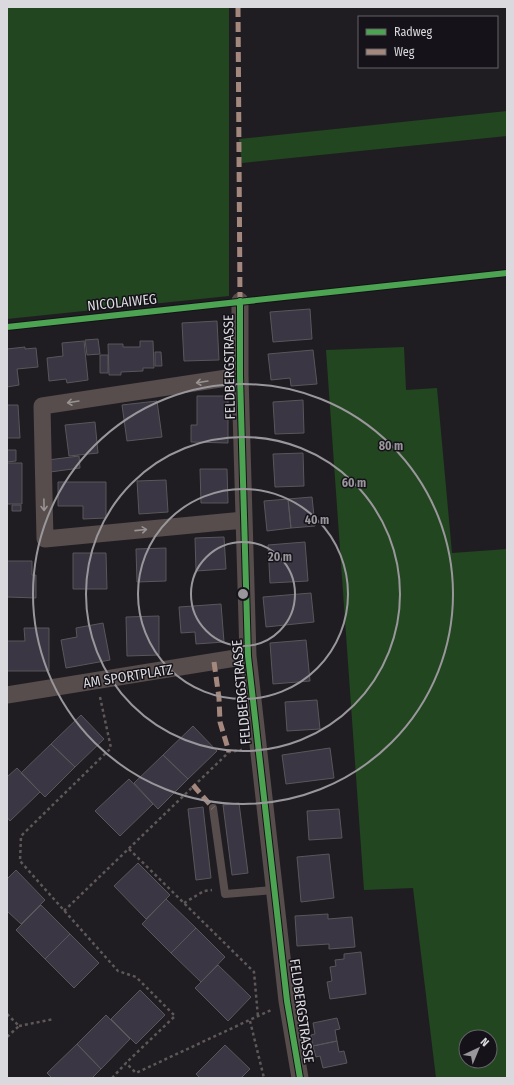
<svg xmlns="http://www.w3.org/2000/svg" width="514" height="1085" viewBox="0 0 514 1085" font-family="'Fira Sans Condensed',sans-serif">
<rect width="100%" height="100%" fill="#1f1d21"/>
<path fill="#224620" fill-rule="evenodd" d="M7,7H229V296L7,319Z
M507,111V136L242,163L239,139Z
M404,347L406,390L437,388L452,553L507,549V1078H436L413,888L364,890L326,350ZM466,1037H490V1061H466Z"/>
<path fill="#3b3643" stroke="#58575a" d="M310,309L312,339L273,342L270,312Z
M217,321L219,360L184,361L182,323Z
M98,339L100,354L87,355L85,340Z
M84,341L88,380L67,383L66,379L49,381L47,358L63,356L62,343Z
M140,341H153L154,368H143V371L121,372V375H109L108,344H123V347H140Z
M25,347V349L36,348L38,367L17,369L19,385L7,387V349Z
M313,350L317,384L291,386L290,378L271,380L268,354Z
M155,352H161L162,366H155Z
M100,355H108V373H100Z
M197,396H228V443L191,442V425H197Z
M303,400L304,433L275,434L273,402Z
M157,401L162,437L127,441L122,405Z
M7,405H18L20,438H7Z
M95,422L98,453L69,456L65,425Z
M7,450H16V461L7,462Z
M303,453L304,486L275,487L273,454Z
M79,456L80,468L50,472L48,460Z
M7,463H22V504H7Z
M200,469H227L228,503H201Z
M166,480L168,512L139,514L137,481Z
M58,482H106V518L83,519V506H58Z
M312,497L315,526L291,528L288,499Z
M288,499L291,528L267,531L264,501Z
M12,505H21V511H12Z
M224,537L226,569L196,571L195,538Z
M305,542L308,581L270,583L268,545Z
M166,548V581L137,582L136,549Z
M73,553H106L107,589H73Z
M7,561H32V575H36V598L7,597Z
M311,593L314,622L266,627L263,597Z
M221,604L224,642L196,644L195,632L181,633L179,607Z
M159,616V655L127,656L126,617Z
M103,623L110,660L66,668L61,640L77,637L76,628Z
M24,628H49V671H7V641H25Z
M306,640L310,681L273,684L270,643Z
M317,700L320,729L287,731L285,702Z
M81,715L104,739L75,767L51,744Z
M193,726L217,751L188,779L163,755Z
M51,744L75,767L45,797L21,773Z
M330,748L334,778L286,784L282,755Z
M163,755L188,779L158,809L134,783Z
M17,768L40,792L10,821L7,817V777Z
M129,779L153,804L120,836L95,811Z
M239,803L248,873L232,875L223,805Z
M203,807L211,878L196,880L188,809Z
M339,809L342,838L309,840L307,811Z
M329,854L334,898L301,902L297,857Z
M138,863L170,895L146,919L114,886Z
M16,870L45,900L21,924L7,911V879Z
M166,899L196,928L171,953L142,924Z
M41,905L70,934L45,959L16,930Z
M328,914V919L352,917L355,947L329,949V944L297,946L295,916Z
M196,928L225,957L201,982L171,953Z
M70,934L99,963L74,988L45,959Z
M361,952L366,994L330,999L327,982L332,981L330,967L336,966L335,960L344,959V954Z
M218,965L251,997L228,1021L195,988Z
M140,990L165,1015L136,1044L111,1019Z
M106,1015L130,1039L101,1069L77,1044Z
M337,1018L340,1029L335,1030L337,1041L313,1046L311,1035L315,1034L313,1023Z
M337,1041L339,1052L344,1051L347,1063L323,1068L320,1056L316,1057L313,1046Z
M77,1044L101,1069L92,1078H52L47,1073Z
M225,1045L250,1069L241,1078H200L196,1074Z"/>
<g fill="none" stroke-linecap="round" stroke-linejoin="round">
<path stroke="#5e5858" stroke-width="2.5" stroke-dasharray="3 3" stroke-linecap="butt" d="M7,327L224,303
M100,697L111,748L21,836L20,861L118,971L136,977L175,1016L126,1063
M129,849L254,972L258,1017
M184,903L204,891L212,890
M64,911L229,752L242,750
M7,1014L19,1026L7,1037
M250,1021L264,1078
M19,1026L54,1019
M112,1078L126,1063L136,1073L271,1010"/>
<path stroke="#564d4c" stroke-width="8" d="M213,808L225,894L274,890"/>
<path stroke="#564d4c" stroke-width="17" d="M240,301V376L248,656L287,1001L300,1078
M240,376L42,406L45,539L244,520
M7,695L248,656"/>
<path stroke="#a5887d" stroke-width="5" stroke-dasharray="10 5" stroke-linecap="butt" d="M238,7L240,301L244,300
M214,662L219,698L220,722L229,752
M193,785L213,808"/>
<g stroke="#151319" stroke-width="8">
<path id="cycleway" d="M240,301V376L248,656L287,1001L300,1078
M7,327L507,273"/>
</g>
<use href="#cycleway" stroke="#4ca352" stroke-width="6"/>
</g>
<defs><path id="oneway-shaft" d="M-6 0H5M1.5-3L5.5 0L1.5 3" fill="none" stroke-width="1.6" stroke-linecap="round" stroke-linejoin="round"/></defs>
<g stroke="#989394">
<use href="#oneway-shaft" transform="translate(202 382) rotate(171)"/>
<use href="#oneway-shaft" transform="translate(73 402) rotate(171)"/>
<use href="#oneway-shaft" transform="translate(44 505) rotate(89)"/>
<use href="#oneway-shaft" transform="translate(141 530) rotate(-6)"/>
</g>
<g fill="none" stroke="#99979b" stroke-width="2">
<circle cx="243" cy="594" r="52"/>
<circle cx="243" cy="594" r="105"/>
<circle cx="243" cy="594" r="157"/>
<circle cx="243" cy="594" r="210"/>
</g>
<g text-anchor="middle" stroke-width="3" stroke-linejoin="round" paint-order="stroke">
<g font-size="14" fill="#dad9dd" stroke="#151319">
<text transform="translate(122 302) rotate(-6)" y="5">NICOLAIWEG</text>
<text transform="translate(229 367) rotate(-91)" y="5">FELDBERGSTRASSE</text>
<text transform="translate(128 676) rotate(-9)" y="5">AM SPORTPLATZ</text>
<text transform="translate(241 692) rotate(-95)" y="5">FELDBERGSTRASSE</text>
<text transform="translate(302 1011) rotate(82)" y="5">FELDBERGSTRASSE</text>
</g>
</g>
<circle cx="243" cy="594" r="6" fill="#99979b" stroke="#151319" stroke-width="2"/>
<g font-size="12" text-anchor="middle" font-weight="bold" fill="#99979b" stroke="#151319" stroke-width="3" stroke-linejoin="round" paint-order="stroke">
<text x="391" y="450">80 m</text>
<text x="354" y="487">60 m</text>
<text x="317" y="524">40 m</text>
<text x="280" y="561">20 m</text>
</g>
<rect width="514" height="1085" fill="none" stroke="#dad9dd" stroke-width="16"/>
<rect x="358" y="16" width="140" height="52" fill="#151319" stroke="#646267"/>
<rect x="366" y="29" width="20" height="6" fill="#4ca352" stroke="#646267"/>
<text x="394" y="36" font-size="12" fill="#dad9dd">Radweg</text>
<rect x="366" y="49" width="20" height="6" fill="#a5887d" stroke="#646267"/>
<text x="394" y="56" font-size="12" fill="#dad9dd">Weg</text>
<g transform="translate(478 1049) rotate(44)"><circle r="19" fill="#151319" stroke="#646267"/>
<path d="M0-3L7 15L0 10L-7 15Z" fill="#99979b"/>
<text y="-6" font-size="11" font-weight="bold" text-anchor="middle" fill="#dad9dd">N</text>
</g>
</svg>
